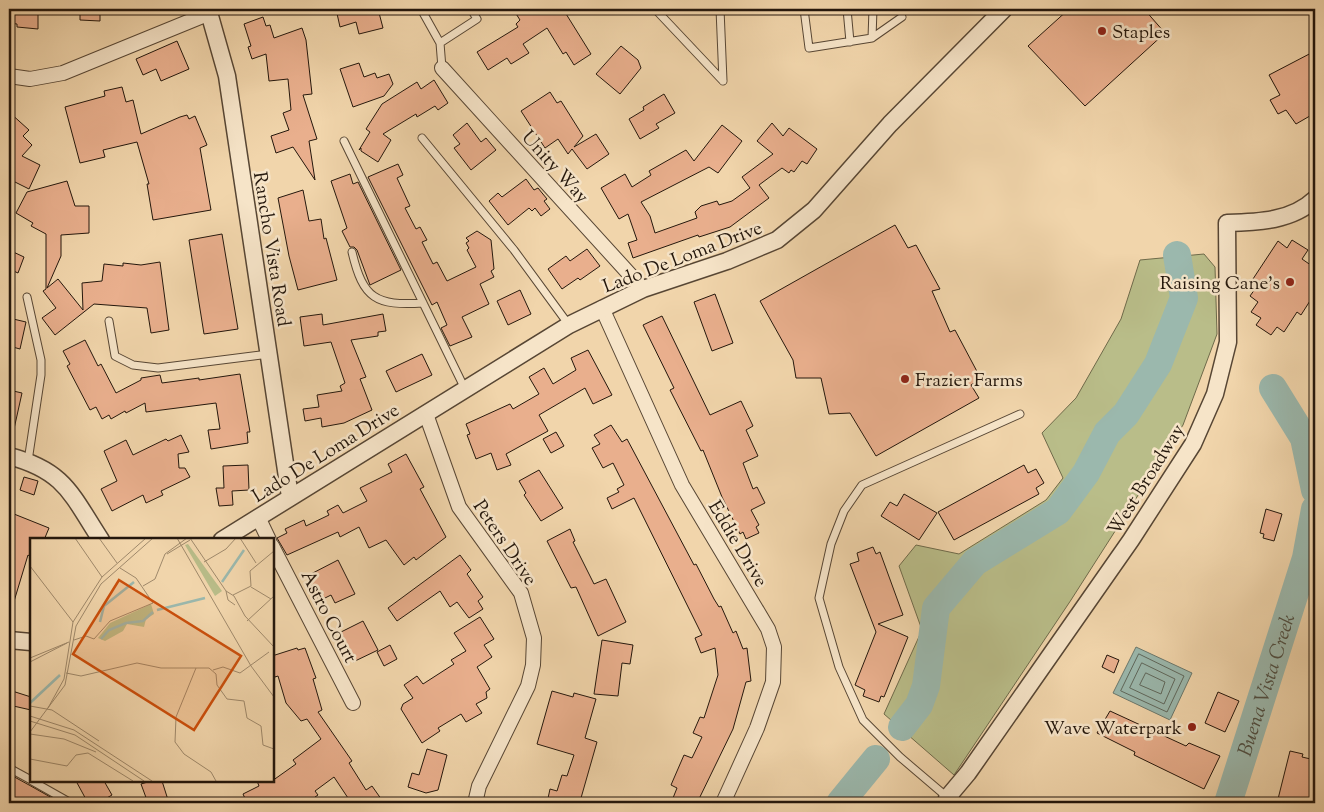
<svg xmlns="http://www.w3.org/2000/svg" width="1324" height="812" viewBox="0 0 1324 812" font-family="'Sorts Mill Goudy',serif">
<rect width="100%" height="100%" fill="#f1d5ab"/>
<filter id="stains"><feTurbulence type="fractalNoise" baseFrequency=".004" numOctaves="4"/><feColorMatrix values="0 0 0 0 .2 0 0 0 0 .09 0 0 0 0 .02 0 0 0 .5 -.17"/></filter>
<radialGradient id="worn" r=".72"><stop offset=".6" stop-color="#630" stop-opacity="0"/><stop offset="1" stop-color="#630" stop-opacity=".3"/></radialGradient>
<path fill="#b9bd89" stroke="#6e6a4a" d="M1204,254L1215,267L1217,334L1183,425L1071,600L954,775L884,714L922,630L899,566L916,545L959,554L1046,500L1063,478L1042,433L1076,398L1121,319L1140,260Z"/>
<path fill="#9bb8ad" stroke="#6b786d" d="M1136,647L1192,673L1170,720L1113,693Z"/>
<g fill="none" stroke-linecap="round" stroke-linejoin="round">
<path stroke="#60685c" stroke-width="1" d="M1139,654L1184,676L1167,712L1121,691Z
M1142,663L1175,679L1164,704L1130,688Z
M1146,673L1165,682L1161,694L1140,685Z"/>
<g stroke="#9bb8ad" stroke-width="28">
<path d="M1273,388L1304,438L1315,490"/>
<path d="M902,727L919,705L926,686L936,608L975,562L1058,511L1086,473L1107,433L1126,414L1158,364L1184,298L1177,255"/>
<path d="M840,803L876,759"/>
<path id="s1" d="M1228,803L1306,558L1315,509"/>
</g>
</g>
<path fill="#e9af8d" stroke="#24170c" d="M9,9H38V29L17,27V24L9,23Z
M80,9H100V21L80,20Z
M336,9H378L383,28L359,34L356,22L340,27Z
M513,9H563L591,54L574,65L566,52L563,54L547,28L523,44L529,53L511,64L507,58L488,70L477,52L518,27L516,24L520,20Z
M1069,9H1144L1165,33L1085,106L1028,46Z
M263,17L266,26L270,25L274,38L302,28L306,40L312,94L303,95L317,139L309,141L315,180L293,147L276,153L271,136L289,130L283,113L291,110L288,79L269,81L266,54L252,59L248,47L251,46L244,24Z
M177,41L189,69L161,81L156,69L143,75L136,59Z
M621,46L638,60L641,68L620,94L596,74Z
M1315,51V113L1296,124L1286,110L1278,114L1270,100L1280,95L1269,75Z
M359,63L364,77L375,73L377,78L389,74L393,84L384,96L353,107L340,69Z
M434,80L448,103L438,110L435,106L417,117L416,114L383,134L391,140L378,162L361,151V148L359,150L370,132L366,129L382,104L417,82L421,89Z
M122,87L126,102L133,100L141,134L180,117L187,115L189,119L195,116L207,145L200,148L211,210L153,220L147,184H149L137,142L103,150L105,157L80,163L65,107L105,96L104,91Z
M550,92L557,103L561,101L583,136L574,147L596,134L609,154L587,169L572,149L568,154L558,139L545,148L521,111Z
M664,94L675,113L656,124L659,128L640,139L629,119L644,110L643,107Z
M9,112L29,130L23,136L32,145L22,156L40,165L29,189L9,179Z
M467,123L481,142L486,138L496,150L471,170L454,148L460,144L453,135Z
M772,123L783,136L789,128L817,149L807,164L802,161L794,172L791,170L789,173L782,168L759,185L769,198L730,227L699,237L698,235L633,258L628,243L637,240L628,214L619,219L601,188L625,174L632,187L651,175L649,171L686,150L694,161L722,125L742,141L718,173L709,167L641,202L650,216L655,233L697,218L695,212L701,206L717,201L719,205L732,201L750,188L742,177L773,154L757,141Z
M398,164L403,175L397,178L410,206L405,208L416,229L420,227L427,240L422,242L433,264L437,262L447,281L476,267L467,250L469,248L466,243L469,241L466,238L477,231L491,240L494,269L491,271L494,277L480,284L489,304L462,317L472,337L450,346L441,328L447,325L437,302L432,305L368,177Z
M350,174L353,184L358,182L401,270L370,285L357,250L354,247H350L342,231L347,228L331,181Z
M526,179L534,190L538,188L547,199L544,201L550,209L541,216L535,208L532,211L529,208L508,225L489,201L498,193L502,197Z
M67,181L75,206H89V233L61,235V256L47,288L58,279L83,310L82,283L102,281L104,264L123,266V263L141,265L160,262L169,330L151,333L147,308L94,304L55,335L42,318L56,308L43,291L46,289V234L31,226L33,223L16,213L27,192Z
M303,190L309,221L321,219L324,239L326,238L337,280L298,290L289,256L278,198Z
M895,225L908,248L916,245L940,289L932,291L950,332L955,330L981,379L971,385L979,398L876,456L850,413L829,414L821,378H796L793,360L760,301Z
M222,234L238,329L204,334L189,240Z
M1292,240L1308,250L1302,259L1315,268V293L1301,315L1297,312L1284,332L1277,327L1271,335L1256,325L1261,318L1251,312L1258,302L1250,296L1255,289L1249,285L1278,241L1287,248Z
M587,249L600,266L580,280L578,278L562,289L548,269L566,256L570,261Z
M9,250L24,257L18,273L9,269Z
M520,290L531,314L508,325L497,301Z
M715,294L733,343L712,351L694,302Z
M322,314L323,325L383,314L386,331L378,332V336L351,340L366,377L360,379L372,410L344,423L322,427L321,418L305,421L303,409L319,407L317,395L342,391L340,386L345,383L331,342L304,346L300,317Z
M662,316L710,415L741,401L753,426L746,430L758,456L743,463L753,489L757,487L765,503L751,510L759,525L756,527L759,533L746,539L743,532L740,534L722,497L703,450L701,451L670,390L674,388L643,325Z
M9,318L26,322L20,349L9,346Z
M85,340L98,366L101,364L116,393L141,380V378L160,375L162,383L199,378V380L240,374L250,432H247L248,443L211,449L208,430L220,429L216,403L146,412L145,403L126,413L125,411L111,419L109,415L102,419L96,407L90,410L67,366L70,364L63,351Z
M588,350L612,395L593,404L585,388L539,415L548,431L506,454L511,465L497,470L491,453L476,459L467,435L470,434L466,424L510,404L513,409L539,394L529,377L544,368L553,384L576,370L571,358Z
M422,354L432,375L396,392L386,371Z
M9,390L22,393L14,429L9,428Z
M611,425L622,442L627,439L694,565L696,564L714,599L719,607L721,606L733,633L736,631L743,649L747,648L751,681L746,682L733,729L697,803H671L677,788L671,785L684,755L692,758L702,737L693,733L700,717L704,718L718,675L715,648L701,653L695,638L702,635L634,498L612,509L607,498L619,492L617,489L624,485L613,463L603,468L592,448L600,444L594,435Z
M556,432L564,446L551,453L543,439Z
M181,435L189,452L178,454L179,468H185L190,477L161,491L163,495L146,503L143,495L112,511L101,489L117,481L104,451L126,440L133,455L166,439L168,441Z
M406,454L424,487L420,489L446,537L416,560L414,557L404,565L386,540L369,548L359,527L340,537L338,532L287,555L277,538L287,533L285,529L304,520L306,526L329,515L327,511L338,505L343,513L367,501L360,488L392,472L388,464Z
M248,465L249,490L232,491L233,505L219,506L216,488H224L223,466Z
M1024,465L1028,473L1036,469L1044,483L1036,488L1039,494L954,540L938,512Z
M539,470L563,508L541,521L524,495L526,493L519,481Z
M24,477L38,481L34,495L20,490Z
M904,494L937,513L919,540L881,516L890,502L897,506Z
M1266,509L1282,514L1274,541L1263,538L1264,534L1260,533Z
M9,512L49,528L44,540H31V557L28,555L12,608H9Z
M570,529L575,541L573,542L594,584L606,579L626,622L598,636L576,587L571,588L547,541Z
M873,547L876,554L880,552L903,615L878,624L908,637L884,697L881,696L879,702L863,696L865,690L855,685L876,632L850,564L859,561L857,553Z
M460,555L471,570L467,574L483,597L478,601L483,609L469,618L457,602L450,607L440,591L397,621L388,608Z
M338,560L355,594L335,603L331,595L319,601L307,576Z
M480,617L494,639L484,645L492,657L477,667L490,689L486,692L487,698L476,704L482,713L466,722L461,714L438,728L440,731L422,743L401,709L403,704L413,698L404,685L417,676L423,684L454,664L451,660L466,651L454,633Z
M363,621L378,650L353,662L339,633Z
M602,640L633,645L630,664L622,663L618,696L594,694Z
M390,645L397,659L384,666L377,652Z
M297,648L298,650L305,648L316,678L313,679L322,710L318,712L352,761L349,763L366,790L372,786L384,803H347L350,801L334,777L315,791L318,795L315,797L319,803H247L243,794L259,786L257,781H272L296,764L293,760L321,739L307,719L301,721L286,703L278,676L275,677L272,669V656Z
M1107,655L1119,660L1114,673L1102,667Z
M9,690L31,697V710L9,705Z
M552,691L573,697L574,693L596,699L585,738L597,742L581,798L586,800V803H547L550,789L557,791L562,775L567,776L574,755L537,744Z
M1218,692L1239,701L1225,732L1205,723Z
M1110,711L1186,746L1189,743L1220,756L1204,789L1134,755L1135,752L1097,733Z
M427,749L447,755L438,790L426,793L408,787L412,773L419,775Z
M1290,751L1303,754L1302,757L1315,760V779L1309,803H1277Z
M9,774L29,785L61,803H9Z
M76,781H104L112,795L98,803H88Z
M151,781H162L169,803H148L141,784Z"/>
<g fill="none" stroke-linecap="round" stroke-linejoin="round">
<g stroke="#574634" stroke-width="9">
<path id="service" d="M421,9L440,43L442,68
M655,9L723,81
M720,9L723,81
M804,9L809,48L872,38L902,17
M847,9L850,42
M872,38L873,9
M440,43L477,19L471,9
M422,138L514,250L569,325
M344,141L465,389
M352,252C363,299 376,306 423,303
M27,297L41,360V375L28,461
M109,321L115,356L133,365L158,368L269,354
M9,768L31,780
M32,781L71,803
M947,797L900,757L863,720L839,667L819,598L831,544L844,511L862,485L1020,414"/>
</g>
<g stroke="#574634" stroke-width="16">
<path id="minor" d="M442,68L643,289
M9,76L30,79L63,73L210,13
M602,308L682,485L768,629L774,647L773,682L757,728L723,803
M426,414L459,507L521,593L534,638L533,665L528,686L479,786L475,803
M258,517L269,540
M272,546L353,703"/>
</g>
<g stroke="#574634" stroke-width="19">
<path id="tertiary" d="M208,9L227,76L290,497
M9,456C65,471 71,494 101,540
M222,540L569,325L643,289L727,261L777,240L814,210L890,124L1004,9
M9,640L31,642
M954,803L947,798L968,773L1131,540L1193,444L1215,394L1228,342L1227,223C1259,222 1292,221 1315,199"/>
</g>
<use href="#service" stroke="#f6e4c8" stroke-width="7"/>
<use href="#minor" stroke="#f6e4c8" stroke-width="14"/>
<use href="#tertiary" stroke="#f6e4c8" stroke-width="16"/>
</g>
<g fill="#8f2418" stroke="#f6e4c8" stroke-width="2">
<circle cx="1102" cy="31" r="5"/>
<circle cx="1290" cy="282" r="5"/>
<circle cx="905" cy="379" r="5"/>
<circle cx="1192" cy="727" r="5"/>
</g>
<g text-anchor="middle" stroke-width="5" stroke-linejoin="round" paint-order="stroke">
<g font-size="19" fill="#24170c" stroke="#f6e4c8" text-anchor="start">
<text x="1112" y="38">Staples</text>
<text x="1280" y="289" text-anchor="end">Raising Cane's</text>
<text x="915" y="386">Frazier Farms</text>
<text x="1182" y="734" text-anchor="end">Wave Waterpark</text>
</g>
<g font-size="19" fill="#24170c" stroke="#f6e4c8">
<text transform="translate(556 166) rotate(48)" y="7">Unity Way</text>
<text transform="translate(273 249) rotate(81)" y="7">Rancho Vista Road</text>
<text transform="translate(682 256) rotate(-21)" y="7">Lado De Loma Drive</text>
<text transform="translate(325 452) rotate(-32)" y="7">Lado De Loma Drive</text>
<text transform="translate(1145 479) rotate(-58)" y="7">West Broadway</text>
<text transform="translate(506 542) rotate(56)" y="7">Peters Drive</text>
<text transform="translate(739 543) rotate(59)" y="7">Eddie Drive</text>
<text transform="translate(330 616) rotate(63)" y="7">Astro Court</text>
</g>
<g font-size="20" font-style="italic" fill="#4e4f44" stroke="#f6e4c8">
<text dy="7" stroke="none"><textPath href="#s1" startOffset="124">Buena Vista Creek</textPath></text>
</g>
</g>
<g transform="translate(30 538)">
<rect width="244" height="244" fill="#f1d5ab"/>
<path d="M158,6L192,53L185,58L155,7ZM121,66L124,76L116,81L114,89L97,86L93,93L75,103L68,100L80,85Z" fill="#b9bd89"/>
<path fill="none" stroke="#9bb8ad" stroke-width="2.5" d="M192,44L214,12M127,72L175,60M70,84L74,68L104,44M71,101L79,92L96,85L113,83L123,74M0,165L30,137"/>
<path fill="none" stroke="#9f896b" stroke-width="1" d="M45,0L72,39M69,0L87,25M147,0L221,128L244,159M160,0L196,53L204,58L215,78L244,109M210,0L226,25M137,16L160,2M174,24L196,11L206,0M0,28L43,84M113,48L125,41L135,16L157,0M221,49L241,61M196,53L198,62L205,67M203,57L221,48L220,33L244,13M217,83L244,58M44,102L56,98L64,101L80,83L123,65L106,40L90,30M0,120L39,104M0,124L37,105M166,130L146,179L145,204L154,216L181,234L186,243M183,132L193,129L210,135L239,114M36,135L51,138L107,125L131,130H179L186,136L187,147L197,161L214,163L217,180L231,188L233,207L244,211M0,168L22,172L69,203M18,170L34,141L43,84L72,39L116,0M0,178L44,192L122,243M0,183L45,197L114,243M0,194L35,147L46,88L71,46L123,0M0,196L34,201L66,214M0,221L37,228L46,217L58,215L103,243"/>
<path fill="#cb4f0c" fill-opacity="0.15" stroke="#cb4f0c" stroke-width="2.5" d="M89,42L211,118L164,192L43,116Z"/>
<rect width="244" height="244" fill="none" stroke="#24170c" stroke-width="2.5"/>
</g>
<rect width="1324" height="812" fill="none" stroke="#f1d5ab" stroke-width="30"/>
<rect x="10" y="10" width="1304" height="792" fill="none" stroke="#24170c" stroke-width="2.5"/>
<rect x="15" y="15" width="1294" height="782" fill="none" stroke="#24170c"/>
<rect width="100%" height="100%" filter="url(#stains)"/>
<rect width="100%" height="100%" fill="url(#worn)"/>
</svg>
